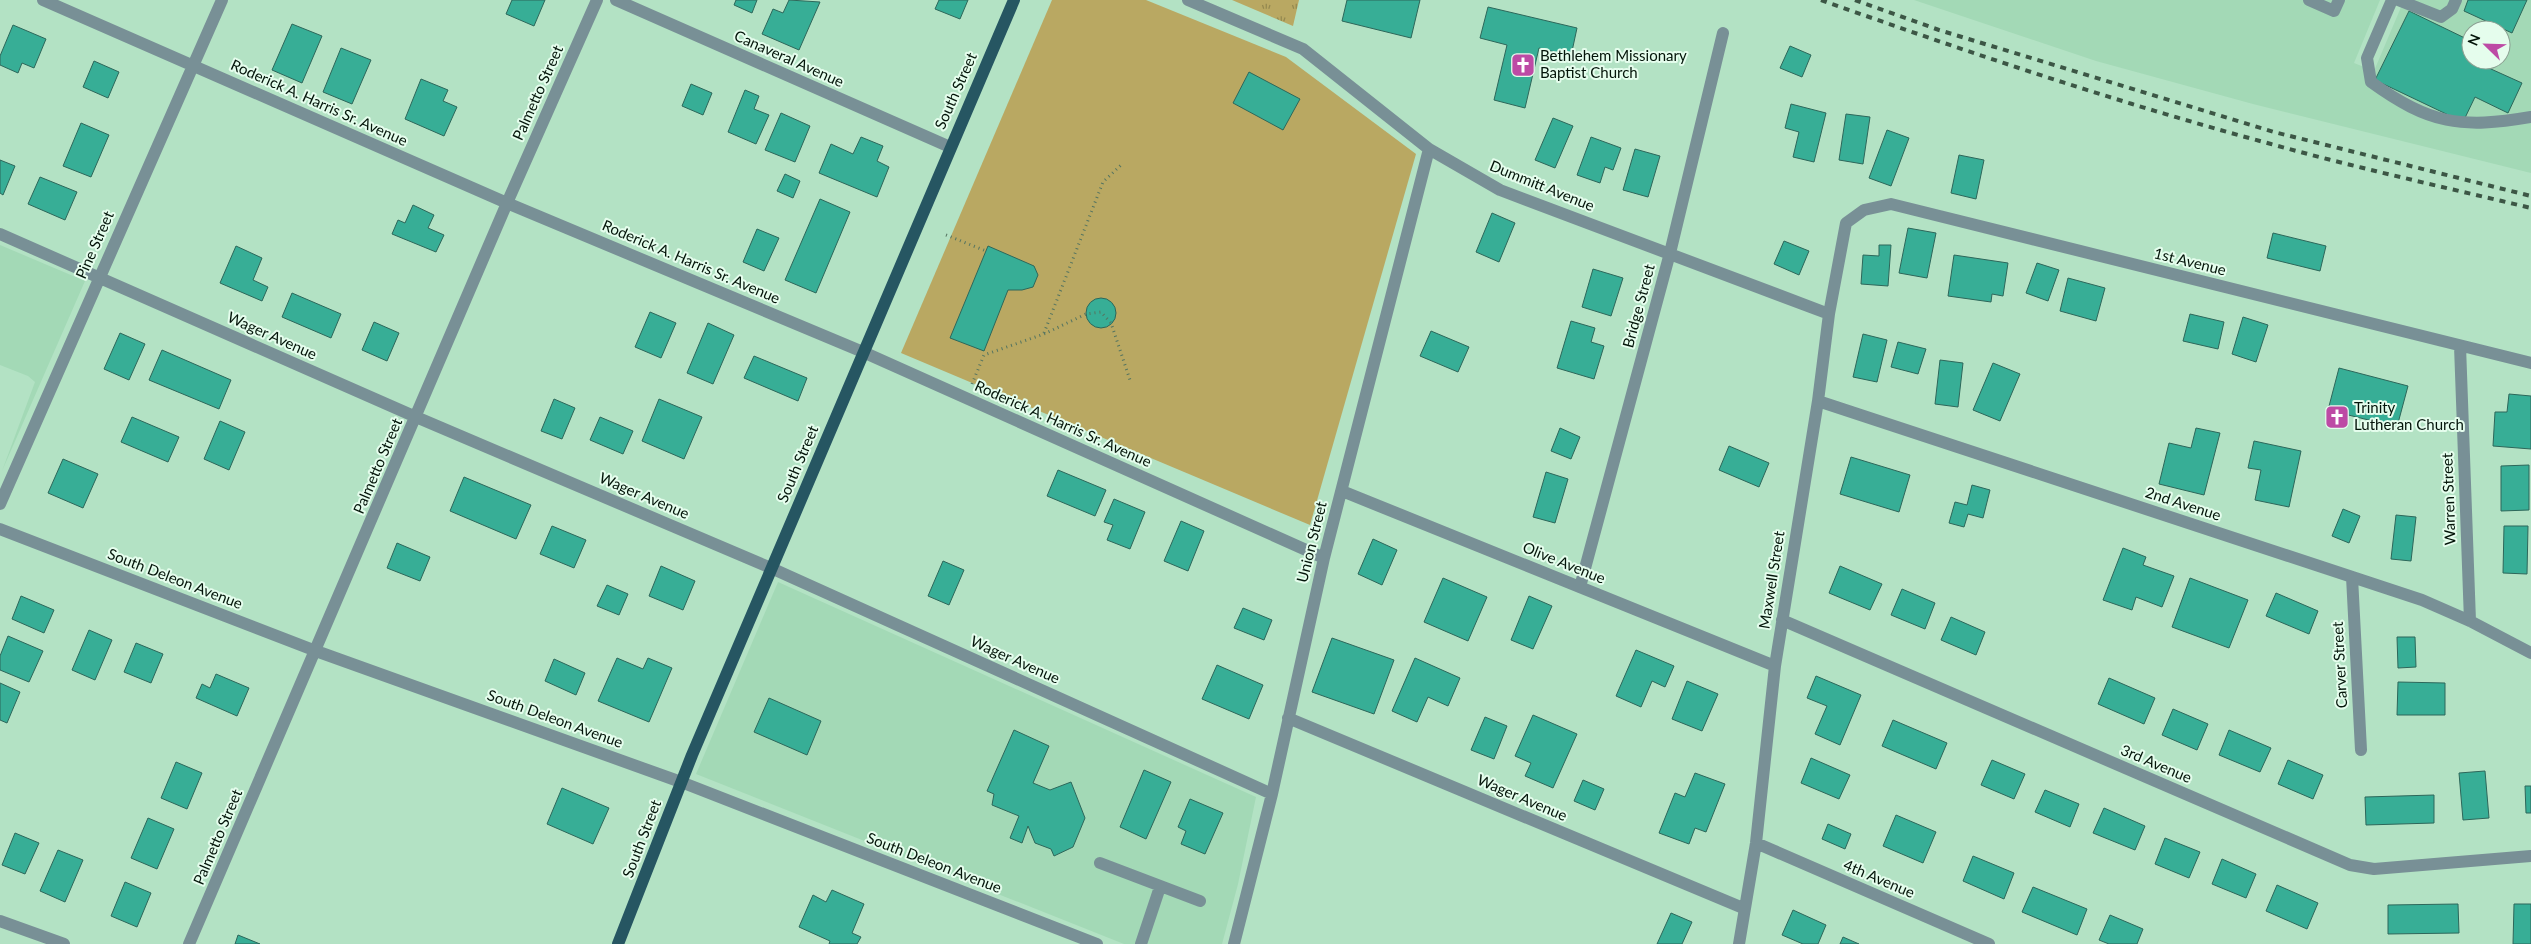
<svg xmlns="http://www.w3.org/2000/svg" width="2531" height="944" viewBox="0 0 2531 944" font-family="Lato,sans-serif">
<defs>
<pattern id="grass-tufts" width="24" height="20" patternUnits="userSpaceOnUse" patternTransform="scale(1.25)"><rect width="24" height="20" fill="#b9a862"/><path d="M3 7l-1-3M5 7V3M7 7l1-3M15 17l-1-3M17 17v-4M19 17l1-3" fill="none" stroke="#94884f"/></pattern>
</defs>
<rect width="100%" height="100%" fill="#b3e2c4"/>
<path fill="#a3d9b6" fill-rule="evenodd" d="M1914,0H2380L2354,63L2374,71L2404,0H2531V173L2253,104L2096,61ZM2471,30H2501V60H2471Z
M0,245L85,281L2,471L35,382L28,376L0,365Z
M778,582L1256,797L1238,884L1222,944H1124L696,774Z"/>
<path fill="url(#grass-tufts)" d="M1232,0H1299L1293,26Z"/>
<path fill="#b9a862" d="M1052,0H1146L1286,57L1416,154L1310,525L901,353Z"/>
<path fill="#37ae96" stroke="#2d675a" d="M512,0H545L534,26L506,14Z
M736,0H757L752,13L734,5Z
M789,0L820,2L799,50L762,34L773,9L783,13Z
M939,0H968L960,19L935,9Z
M1347,0H1420L1411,38L1342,21Z
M2468,0H2527L2512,33L2464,11Z
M1488,7L1577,28L1571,56L1539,48L1525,108L1494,100L1507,45L1480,38Z
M2409,11L2471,41V60L2522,83L2508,113L2475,97L2463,122L2375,80Z
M292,24L322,36L302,83L272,70Z
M13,25L46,39L34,68L22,63L18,73L0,65V56Z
M1790,46L1811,55L1802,77L1780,68Z
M341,48L371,60L352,104L323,92Z
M94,61L119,72L108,98L83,87Z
M1249,72L1300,99L1283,130L1233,103Z
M421,79L448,90L443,101L457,107L444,136L405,119Z
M691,84L712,93L703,115L682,106Z
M745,90L759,96L754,109L769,115L756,144L728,132Z
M1791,104L1826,113L1814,162L1793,157L1799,132L1785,128Z
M781,113L810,126L795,162L765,150Z
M1846,114L1870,117L1863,164L1839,160Z
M1553,118L1573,126L1555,168L1535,160Z
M81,123L109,135L91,177L63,166Z
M1887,130L1909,138L1891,186L1869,178Z
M861,137L883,146L877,161L889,167L877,197L819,173L831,144L853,154Z
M1591,137L1621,148L1613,170L1605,167L1600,183L1577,175Z
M1635,149L1660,156L1648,197L1623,190Z
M1959,155L1984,160L1976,199L1951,193Z
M0,160L15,166L3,195L0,193Z
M785,174L800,181L793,198L777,191Z
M40,177L77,192L65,220L28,204Z
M820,199L850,212L816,293L785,280Z
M413,205L434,215L428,228L444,235L436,252L392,234L398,220L405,223Z
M1492,213L1515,223L1499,262L1476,252Z
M1908,228L1936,233L1927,278L1899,273Z
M757,229L779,238L764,271L743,262Z
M2273,233L2326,246L2320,271L2267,258Z
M1784,241L1809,251L1799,275L1774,264Z
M1879,245H1891L1888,286L1861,284L1863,255L1879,256Z
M236,246L262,258L253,280L268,287L262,301L220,283Z
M988,246L1034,266L1038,275L1033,287L1022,290H1008L984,351L950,338Z
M1954,255L2008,263L2003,296L1992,294L1991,302L1948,296Z
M2037,263L2059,270L2048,301L2026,293Z
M1593,269L1623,278L1611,316L1582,307Z
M2068,278L2105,288L2096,321L2060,311Z
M292,293L341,314L331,338L282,317Z
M1086 313a15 15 0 1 1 30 0a15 15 0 1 1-30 0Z
M650,312L676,323L661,358L635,347Z
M2190,314L2224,322L2218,349L2183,341Z
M2243,317L2268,325L2256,362L2232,354Z
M1571,321L1595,328L1591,342L1604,346L1594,379L1557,368Z
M374,322L399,333L387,361L362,350Z
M708,323L734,335L713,384L687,373Z
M1431,331L1469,347L1458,372L1420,356Z
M120,333L145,344L129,380L104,369Z
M1863,334L1887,340L1877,382L1853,377Z
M1898,342L1926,349L1918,374L1891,367Z
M162,350L231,380L219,409L149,380Z
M754,356L807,378L798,401L744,378Z
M1940,360L1963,363L1958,407L1935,404Z
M1993,363L2020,374L2000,421L1973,410Z
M2339,368L2408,386L2397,427L2328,410Z
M2509,394L2531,396V449L2493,446L2495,412H2507Z
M554,399L575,408L562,439L541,431Z
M659,399L702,417L684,459L642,441Z
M132,417L179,437L168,462L121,442Z
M600,417L633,431L623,454L590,440Z
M220,421L245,432L229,470L204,459Z
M1560,428L1580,437L1571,459L1551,451Z
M2196,428L2220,433L2204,495L2159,484L2169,443L2191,448Z
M2254,441L2301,451L2289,507L2255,500L2261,470L2248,468Z
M1729,446L1769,463L1759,487L1719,470Z
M1851,457L1910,475L1899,512L1840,494Z
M63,459L98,474L83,508L48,493Z
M2529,465V510L2501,511V466Z
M1058,470L1106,490L1095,516L1047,496Z
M1546,472L1568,479L1555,523L1533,517Z
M464,477L531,505L516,539L450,511Z
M1972,485L1990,490L1983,518L1968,514L1964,527L1949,523L1955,502L1967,505Z
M1114,499L1145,512L1130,549L1107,540L1113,525L1104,522Z
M2343,509L2360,516L2349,543L2332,536Z
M2396,515L2416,517L2411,561L2391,559Z
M1181,521L1204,531L1188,571L1164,561Z
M552,526L586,540L574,568L540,554Z
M2504,526H2528L2527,574L2503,573Z
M1373,539L1397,550L1382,585L1358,574Z
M397,543L430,557L420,581L387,568Z
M2123,548L2146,557L2143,565L2174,576L2162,607L2136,597L2132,610L2103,600Z
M943,561L964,570L949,605L928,596Z
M661,566L695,581L683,610L649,596Z
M1840,566L1882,584L1870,610L1829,593Z
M1443,578L1487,597L1468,641L1424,622Z
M2190,578L2248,600L2229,648L2172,627Z
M607,585L628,594L619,615L597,606Z
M1902,589L1935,603L1925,629L1891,615Z
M2276,593L2318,611L2309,634L2266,616Z
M21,596L54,610L44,633L12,619Z
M1529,596L1552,606L1533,649L1511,640Z
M1243,608L1272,620L1264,640L1234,628Z
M1951,617L1985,632L1976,655L1941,640Z
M89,630L112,640L95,680L72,670Z
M8,636L43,651L29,682L0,670V656Z
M2397,637H2415L2416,667L2398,668Z
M1332,638L1394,660L1374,714L1312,692Z
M136,643L163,654L151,683L124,672Z
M1636,650L1674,666L1665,687L1652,681L1641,707L1616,696Z
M617,658L643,669L648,658L672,668L649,722L598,701Z
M1415,658L1460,678L1448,706L1428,697L1417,722L1392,711Z
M554,659L585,673L576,695L545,681Z
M1217,665L1263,685L1249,719L1202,699Z
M216,674L249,688L237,716L196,698L202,684L210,688Z
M1816,676L1861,695L1840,745L1815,734L1827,706L1807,698Z
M2109,678L2155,698L2144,724L2098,704Z
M1687,681L1718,694L1702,731L1672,719Z
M2398,682L2445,683V715H2397Z
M0,683L20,692L7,723L0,720Z
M769,698L821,721L807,755L754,732Z
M2173,709L2208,724L2197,750L2162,735Z
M1533,715L1577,734L1553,788L1525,776L1531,763L1515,756Z
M1485,717L1507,726L1494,759L1471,750Z
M1893,720L1947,743L1936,769L1882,746Z
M1014,730L1049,746L1033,783L1050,790L1071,782L1085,818L1073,847L1054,856L1051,849L1035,843L1028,826L1022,843L1010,838L1019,816L992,805L994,794L987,791Z
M2229,730L2271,748L2260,772L2219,755Z
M1811,758L1850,775L1839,799L1801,783Z
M1992,760L2025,774L2014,799L1981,785Z
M2288,760L2323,775L2313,799L2278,784Z
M176,762L202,773L187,809L161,798Z
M1144,770L1171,782L1146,839L1120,827Z
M2485,771L2489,818L2463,820L2459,773Z
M1695,773L1725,784L1706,832L1695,828L1689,844L1659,833L1675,793L1685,797Z
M1583,780L1604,789L1595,810L1574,801Z
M2525,786H2531V813H2526Z
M562,788L609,808L593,844L547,824Z
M2045,790L2079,804L2070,827L2035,812Z
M2434,795V823L2366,825L2365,797Z
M1190,799L1223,813L1205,854L1181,844L1186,831L1178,827Z
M2104,808L2145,826L2135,850L2093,833Z
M1896,815L1936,832L1923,863L1883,846Z
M148,818L174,829L157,869L131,858Z
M1828,824L1851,834L1845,849L1822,839Z
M15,833L39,843L25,874L2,865Z
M2165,838L2200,852L2189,878L2155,864Z
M58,850L83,860L65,902L40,891Z
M1973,856L2014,873L2004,899L1963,881Z
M2222,859L2256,874L2246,898L2212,884Z
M125,882L151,893L137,927L111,916Z
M2277,885L2318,903L2307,929L2266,911Z
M2033,887L2087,909L2077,935L2022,912Z
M832,890L864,904L852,933L861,937L857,944H829L830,941L799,927L813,895L826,902Z
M2458,904L2459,933L2388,934V905Z
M2514,904H2531V944H2513Z
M1793,910L1826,925L1818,944H1803L1782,935Z
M1671,913L1692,922L1682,944H1657Z
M2110,915L2143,929L2137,944H2109L2099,940Z
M238,935L260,944H235Z
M1843,937L1859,944H1840Z"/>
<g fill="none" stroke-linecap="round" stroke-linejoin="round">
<path stroke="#557460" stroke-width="3" stroke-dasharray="1 4" stroke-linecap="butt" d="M946,235L986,251
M1044,333L1103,182L1121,165
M972,384L984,355L1044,334L1086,314L1101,312L1111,323L1131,383"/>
<path stroke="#789096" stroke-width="12" d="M43,0L507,203L863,352L1324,558
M616,0L950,147
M1188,0L1303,49L1429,149L1500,190L1829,314
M2309,0L2334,11L2339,0
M2392,0L2367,58L2371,82C2429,124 2461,129 2531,117
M2398,0L2441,17L2452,9L2456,0
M0,234L416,417L771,568L1272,794
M2460,346L2470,621
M1818,401L2422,600L2470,621L2531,653
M1342,491L1775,666
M0,504L222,0
M0,529L316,651L681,782L1097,944
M2352,577L2361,750
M1580,587L1670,253L1723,33
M1782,620L2350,865L2374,869L2531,856
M1288,718L1743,908
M1756,843L1989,944
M1100,863L1200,901
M0,921L64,944
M189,944L507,203L597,0
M1141,944L1160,887
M1234,944L1272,794L1324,558L1429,149
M1739,944L1756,843L1775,666L1818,401L1829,314L1846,223L1864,210L1891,204L2531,363"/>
<path stroke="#265662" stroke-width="12" d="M618,944L692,755L1014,0"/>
<path stroke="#3c5645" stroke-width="4" stroke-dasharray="6 6" stroke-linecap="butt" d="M1821,0C1970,53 2119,103 2271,144C2357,168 2444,187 2531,208
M1855,0L1939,30L2274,132L2531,196"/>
</g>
<defs>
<g id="church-square" transform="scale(1.25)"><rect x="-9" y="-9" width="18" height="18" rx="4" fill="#bd4aa5" stroke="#e5fded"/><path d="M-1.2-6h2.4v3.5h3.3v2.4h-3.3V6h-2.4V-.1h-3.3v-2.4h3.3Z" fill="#fff"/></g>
</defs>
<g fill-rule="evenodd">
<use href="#church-square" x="1523" y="65"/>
<use href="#church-square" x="2337" y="417"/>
</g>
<g text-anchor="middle" stroke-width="4" stroke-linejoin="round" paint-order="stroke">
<g font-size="15" fill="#031409" stroke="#e5fded" text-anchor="start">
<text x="1540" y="61">Bethlehem Missionary<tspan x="1540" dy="17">Baptist Church</tspan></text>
<text x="2354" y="413">Trinity<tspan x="2354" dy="17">Lutheran Church</tspan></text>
</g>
<g font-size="15" fill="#031409" stroke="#e5fded">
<text transform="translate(789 59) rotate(24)" y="5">Canaveral Avenue</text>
<text transform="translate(956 91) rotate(-66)" y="5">South Street</text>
<text transform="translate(538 93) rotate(-66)" y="5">Palmetto Street</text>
<text transform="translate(319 103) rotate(24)" y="5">Roderick A. Harris Sr. Avenue</text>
<text transform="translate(1542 186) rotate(22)" y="5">Dummitt Avenue</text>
<text transform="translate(95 245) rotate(-66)" y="5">Pine Street</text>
<text transform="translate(691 262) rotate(23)" y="5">Roderick A. Harris Sr. Avenue</text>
<text transform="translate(2190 262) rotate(14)" y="5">1st Avenue</text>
<text transform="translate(1639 306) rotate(-75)" y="5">Bridge Street</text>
<text transform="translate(272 336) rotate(24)" y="5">Wager Avenue</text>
<text transform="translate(1063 424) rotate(24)" y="5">Roderick A. Harris Sr. Avenue</text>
<text transform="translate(798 464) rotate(-67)" y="5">South Street</text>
<text transform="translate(378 466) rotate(-67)" y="5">Palmetto Street</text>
<text transform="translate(644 496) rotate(23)" y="5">Wager Avenue</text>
<text transform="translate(2449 499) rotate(-92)" y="5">Warren Street</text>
<text transform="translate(2183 504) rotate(18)" y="5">2nd Avenue</text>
<text transform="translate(1312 542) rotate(-76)" y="5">Union Street</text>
<text transform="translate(1564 563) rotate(22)" y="5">Olive Avenue</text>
<text transform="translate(175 579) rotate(21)" y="5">South Deleon Avenue</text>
<text transform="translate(1772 580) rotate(-81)" y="5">Maxwell Street</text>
<text transform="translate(1015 660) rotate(24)" y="5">Wager Avenue</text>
<text transform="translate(2340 665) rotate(-93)" y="5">Carver Street</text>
<text transform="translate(555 719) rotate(20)" y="5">South Deleon Avenue</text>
<text transform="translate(2156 764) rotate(23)" y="5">3rd Avenue</text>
<text transform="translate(1522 798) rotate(23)" y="5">Wager Avenue</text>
<text transform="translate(218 837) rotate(-67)" y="5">Palmetto Street</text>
<text transform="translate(642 839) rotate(-69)" y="5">South Street</text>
<text transform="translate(934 863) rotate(21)" y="5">South Deleon Avenue</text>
<text transform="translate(1879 879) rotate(23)" y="5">4th Avenue</text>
</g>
</g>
<g transform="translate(2486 45) rotate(293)"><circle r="24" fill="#e5fded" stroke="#8ba092"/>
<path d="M0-4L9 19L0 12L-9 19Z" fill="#bd4aa5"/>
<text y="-8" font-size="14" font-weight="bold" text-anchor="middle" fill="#031409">N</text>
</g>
</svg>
